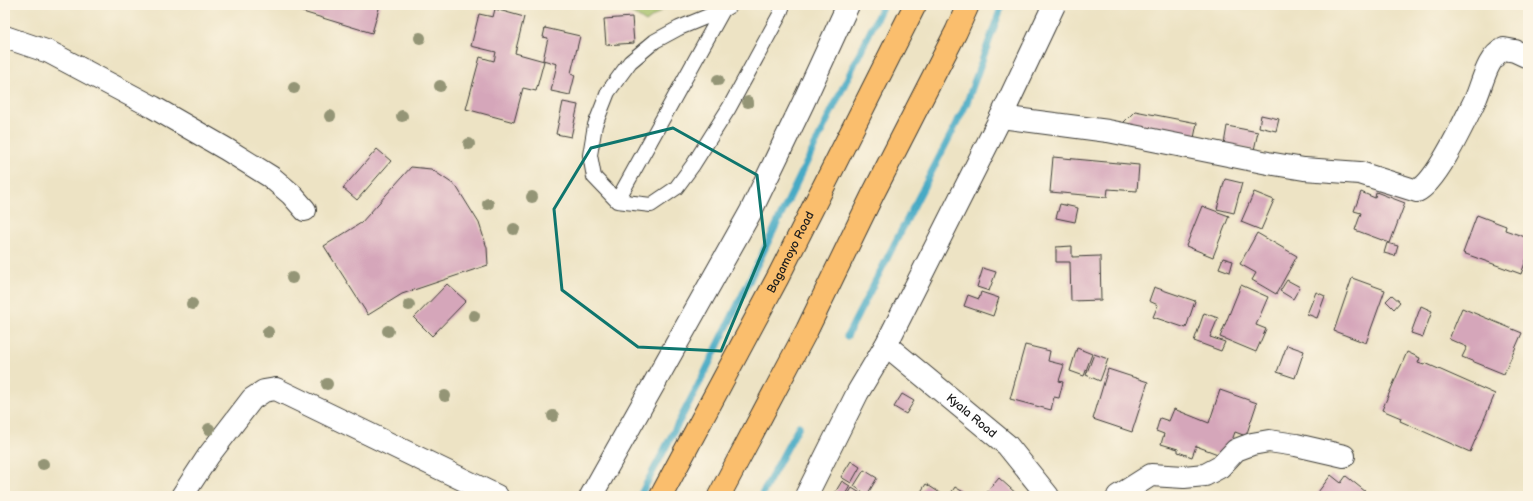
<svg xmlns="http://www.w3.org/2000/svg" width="1533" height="501" viewBox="0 0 1533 501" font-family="'Balsamiq Sans',sans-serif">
<rect width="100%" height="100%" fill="#fcf5e5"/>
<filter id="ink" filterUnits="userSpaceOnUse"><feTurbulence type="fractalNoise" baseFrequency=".025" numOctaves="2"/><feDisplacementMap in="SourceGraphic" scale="8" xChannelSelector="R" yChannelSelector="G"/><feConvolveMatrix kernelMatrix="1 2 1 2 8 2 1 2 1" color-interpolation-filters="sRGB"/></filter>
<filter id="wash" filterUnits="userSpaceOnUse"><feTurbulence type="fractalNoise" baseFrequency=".012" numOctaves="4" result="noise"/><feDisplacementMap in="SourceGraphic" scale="16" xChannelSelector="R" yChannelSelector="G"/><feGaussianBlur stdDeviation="0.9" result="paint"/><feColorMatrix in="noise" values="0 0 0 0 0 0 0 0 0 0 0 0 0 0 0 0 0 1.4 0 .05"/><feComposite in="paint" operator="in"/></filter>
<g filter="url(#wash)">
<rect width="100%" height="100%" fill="#ede3c4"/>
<path fill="#a4c067" stroke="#606e42" d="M619,5H669L646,22Z"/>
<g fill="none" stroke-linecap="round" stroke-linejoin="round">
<path stroke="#46aac5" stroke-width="7" d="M847,336L966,105L1002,5
M640,496L704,374L883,5
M761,496L799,426"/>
</g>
<g id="blocks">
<path fill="#d5a6ba" d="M295,5H380L372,33L293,9Z
M495,9L524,17L515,53L544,61L536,91L523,88L514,122L466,109L480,57L494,61L496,52L471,46L479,14L493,17Z
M632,17L634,43L606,45L604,19Z
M545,28L580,36L571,73L575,75L570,95L551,91L557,64L543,60L548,38L543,37Z
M563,102L578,105L571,137L556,134Z
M1135,111L1197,123L1194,138L1120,126Z
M1261,115L1279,119L1276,131L1259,127Z
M1227,126L1258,132L1254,150L1224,144Z
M377,149L391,161L357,200L343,188Z
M1053,157L1139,165L1137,191L1108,189L1107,197L1050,192Z
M411,167L431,169L456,186L479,223L487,248L488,265L402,294L368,315L324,246L361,223Z
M1225,179L1242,183L1234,213L1217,209Z
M1254,192L1274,200L1261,230L1241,222Z
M1361,192L1375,198L1376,192L1405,203L1390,243L1355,230L1361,213L1354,211Z
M1060,204L1078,208L1075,222L1056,218Z
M1202,206L1229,216L1213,257L1186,246Z
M1477,215L1506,226L1505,230L1528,238V255L1521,274L1463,253Z
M1257,233L1297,256L1276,294L1252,280L1256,273L1240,264Z
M1387,243L1398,246L1395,256L1384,253Z
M1072,246V257L1100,256L1101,300L1071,301L1070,262H1056V247Z
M1223,258L1233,261L1230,272L1219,268Z
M983,268L996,272L989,291L977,287Z
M1352,278L1385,290L1366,343L1334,331Z
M1287,280L1300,287L1293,299L1280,291Z
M447,284L466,301L432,336L414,318Z
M1241,285L1268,297L1256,325L1266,329L1256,352L1220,337Z
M1154,287L1195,301L1186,328L1153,317L1158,305L1149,301Z
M981,292L999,298L993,316L964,306L968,295L979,299Z
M1316,292L1325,296L1317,318L1307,314Z
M1392,295L1400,302L1394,309L1386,301Z
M1421,306L1432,311L1423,337L1411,333Z
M1462,308L1522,333L1504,374L1462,357L1467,347L1449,339Z
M1204,313L1218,318L1210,337L1225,342L1221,351L1194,341Z
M1025,345L1050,351L1048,361L1064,365L1059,381L1063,382L1059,398L1054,397L1051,410L1010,399Z
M1287,345L1304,351L1295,378L1277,372Z
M1077,348L1092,354L1084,376L1070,371Z
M1407,352L1420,358L1418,363L1424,365L1425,363L1495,394L1470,452L1400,421L1401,418L1382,410Z
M1094,354L1108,359L1100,381L1086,375Z
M1108,369L1148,382L1132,432L1093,419Z
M1220,390L1257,403L1246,436L1235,432L1226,457L1196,446L1192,457L1178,452V449L1161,444L1164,434L1156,431L1160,418L1169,421L1174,409L1209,423Z
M902,394L914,401L906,414L894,407Z
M851,461L860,467L851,483L841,477Z
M864,470L877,478L867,495L854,486Z
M1331,475L1341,483L1346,476L1371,496H1315Z
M999,478L1019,496H984Z
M842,481L850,486L844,496H833Z
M926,484L945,496H918Z
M955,487L970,496H949Z
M852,488L865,496H847Z"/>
</g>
</g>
<g filter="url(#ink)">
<use href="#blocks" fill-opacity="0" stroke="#3b3a35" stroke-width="1"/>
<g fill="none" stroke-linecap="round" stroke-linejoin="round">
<g stroke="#3b3a35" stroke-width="16">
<path id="service" d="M731,5L723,10L679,28L655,41L630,62L608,92L595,125L590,155L594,177L617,201L651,205L676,188L693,165L729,108L779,16L783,5
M617,201L723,10"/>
</g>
<g stroke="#3b3a35" stroke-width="24">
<g id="minor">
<path d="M5,37L49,52L153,107L226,149L271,177L291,194L305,210"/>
<path d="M1001,117L1108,131L1268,163L1304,169L1360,173L1417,191C1437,182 1465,120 1476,98C1483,82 1487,57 1504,49L1515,51L1528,57"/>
<path id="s1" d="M886,345L1007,445L1048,496"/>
<path d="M182,496L209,455L252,399L264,391L276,389L497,496"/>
<path d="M591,496L750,213L803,103L848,5"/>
<path d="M806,496L858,392L886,345L1001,117L1054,5"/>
<path d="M1118,496L1151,475L1184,477L1205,475L1220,467L1236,450L1252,444L1269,441L1296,445L1344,456"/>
</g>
</g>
<g stroke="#3b3a35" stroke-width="24">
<g id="trunk">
<path id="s2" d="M661,496L778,277L915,5"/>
<path d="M719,496L807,330L873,194L956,32L968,5"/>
</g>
</g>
<use href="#service" stroke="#fff" stroke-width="14"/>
<use href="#minor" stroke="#fff" stroke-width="22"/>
<use href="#trunk" stroke="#fabe6d" stroke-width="22"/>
</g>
<g fill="#949576">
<circle cx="420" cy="38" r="6"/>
<circle cx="718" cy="80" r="6"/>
<circle cx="440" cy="86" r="6"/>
<circle cx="294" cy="88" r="6"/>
<circle cx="748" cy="102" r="6"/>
<circle cx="330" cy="116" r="6"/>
<circle cx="402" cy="116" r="6"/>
<circle cx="469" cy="144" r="6"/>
<circle cx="532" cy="197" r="6"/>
<circle cx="488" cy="204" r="6"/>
<circle cx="514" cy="229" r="6"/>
<circle cx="292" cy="278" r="6"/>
<circle cx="192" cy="304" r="6"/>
<circle cx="409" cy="305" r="6"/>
<circle cx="474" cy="316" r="6"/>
<circle cx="388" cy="331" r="6"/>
<circle cx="268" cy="332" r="6"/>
<circle cx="327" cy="384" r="6"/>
<circle cx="445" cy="396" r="6"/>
<circle cx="553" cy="416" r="6"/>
<circle cx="209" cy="429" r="6"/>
<circle cx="43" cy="464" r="6"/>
</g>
</g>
<path fill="none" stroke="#0f766e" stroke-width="3" stroke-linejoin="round" d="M673,128L757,175L765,246L721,351L638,347L562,290L554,209L591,148Z"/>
<g text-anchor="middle" stroke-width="3.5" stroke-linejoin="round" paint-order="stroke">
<g font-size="12" fill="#1c1c1c" stroke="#fcf5e5">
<text dy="4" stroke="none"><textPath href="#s2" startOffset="276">Bagamoyo Road</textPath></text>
<text dy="4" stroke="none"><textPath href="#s1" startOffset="111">Kyala Road</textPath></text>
</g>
</g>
<rect width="1533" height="501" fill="none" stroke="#fcf5e5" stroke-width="20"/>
</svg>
